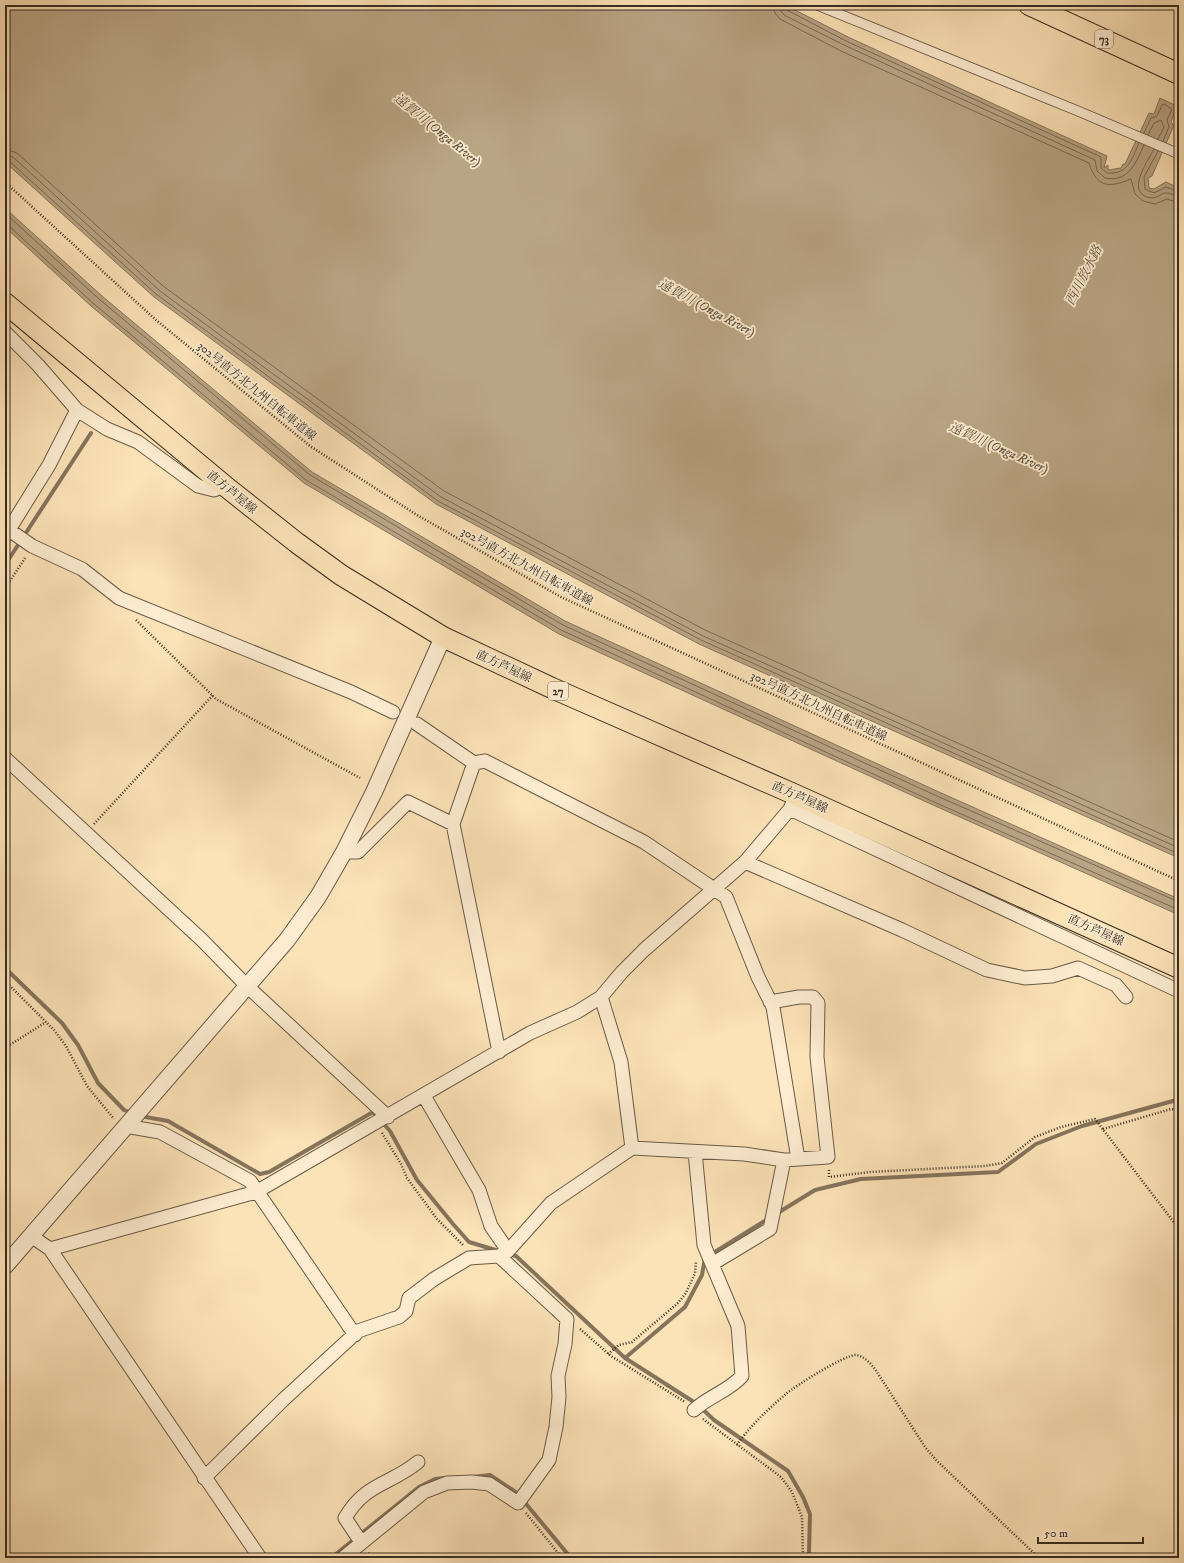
<svg xmlns="http://www.w3.org/2000/svg" width="1184" height="1563" viewBox="0 0 1184 1563" font-family="'IM FELL DW Pica','Noto Serif JP',serif">
<rect width="100%" height="100%" fill="#fce2b7"/>
<filter id="stains"><feTurbulence type="fractalNoise" baseFrequency=".005" numOctaves="4"/><feColorMatrix values="0 0 0 0 .2 0 0 0 0 .09 0 0 0 0 .02 0 0 0 .5 -.17"/></filter>
<radialGradient id="worn" r=".72"><stop offset=".6" stop-color="#630" stop-opacity="0"/><stop offset="1" stop-color="#630" stop-opacity=".3"/></radialGradient>
<path fill="#b9a484" stroke="#85745c" d="M5,5H785L848,37L1107,156L1104,168L1108,165V170L1121,168L1123,164H1125L1149,113L1154,114L1160,98L1177,106L1171,122L1174,125L1152,176L1148,178L1149,188L1154,189L1166,182L1179,188V858L699,644L436,504L154,297L5,162Z
M5,208L102,296L312,472L565,621L939,792L1179,899V915L933,805L559,634L304,483L91,306L5,227Z"/>
<g fill="none" stroke-linecap="round" stroke-linejoin="round">
<path stroke="#786852" stroke-width="1" d="M773,5L775,13L780,19L841,51L1089,163C1097,188 1109,188 1131,179L1135,194L1143,201L1155,204L1167,199L1179,203
M779,5L780,10L784,15L844,45L1095,160L1097,171L1105,178C1129,183 1136,162 1144,145
M784,5L787,10L846,41L1101,157V168L1107,173C1128,175 1132,159 1139,143
M1144,133L1151,118L1157,116L1162,105L1164,104L1172,109L1167,120L1169,127L1163,141
M1148,135L1154,123L1161,120L1164,127L1158,139
M5,149L17,153L163,286L444,491L705,630L1179,842
M1154,149C1147,162 1124,195 1152,198C1158,198 1162,192 1167,193C1171,193 1175,196 1179,197
M1158,151L1144,177L1145,189L1154,193L1166,187L1179,192
M5,155L13,157L160,291L441,497L703,636L1179,848
M5,160L9,161L156,294L438,501L701,640L1179,854
M5,213L99,299L310,475L563,625L937,796L1179,902
M5,225L9,226L94,304L306,480L561,630L934,802L1179,910"/>
<path stroke="#85745c" stroke-width="4" d="M5,565L91,433
M5,968L62,1023L78,1045L98,1083L124,1110L132,1113
M140,1116L168,1121L260,1174L269,1172L373,1112L390,1131L417,1180L453,1224L469,1242L499,1251
M776,1214L815,1190L861,1179L998,1172L1036,1144L1082,1126L1173,1101L1179,1103
M509,1254L516,1256L625,1358L697,1404L714,1420L788,1471L803,1497L810,1514L809,1552L811,1558
M625,1358L685,1307L702,1275L705,1258L768,1219
M473,1477L490,1475L517,1493L571,1558
M331,1558L419,1487L435,1479L444,1478"/>
<g stroke="#695a46" stroke-width="11">
<path id="pedestrian" d="M817,5L1078,111L1179,154"/>
</g>
<g stroke="#695a46" stroke-width="15">
<path id="minor" d="M5,332L38,365L77,410L49,465L5,536
M77,410L107,429L138,442L198,486L214,490L225,486
M5,527L32,546L82,569L119,598L351,692L393,712
M417,724L474,763L485,761L644,842L726,897L758,977L773,1007L798,1159
M5,758L202,940L247,986L388,1117
M474,763L453,824L499,1052
M790,809L1179,991
M344,852H358L408,802L453,824
M745,862L902,930L987,970L1025,978L1052,976L1078,968L1116,985L1126,997
M424,1096L479,1190L491,1226L508,1251
M125,1126L160,1132L250,1181L355,1335
M632,1148L744,1154L784,1160L828,1157L817,1057L818,1003L813,997H799L770,1002
M31,1236L50,1249L260,1558
M50,1249L256,1192L530,1033L577,1012L601,997L622,972L644,950L745,862L790,809L796,795
M712,1264L770,1229L784,1160
M694,1410C709,1396 729,1391 742,1376L738,1326L704,1245L695,1152
M204,1478L283,1400L358,1331L399,1317L406,1311L409,1298L434,1279L469,1258L499,1256
M361,1542L345,1518C365,1483 390,1485 418,1462
M343,1558L424,1492L447,1483L472,1482L489,1484L518,1503L549,1460L556,1427L559,1397L558,1376L565,1344L567,1319L499,1256L508,1251L551,1203L632,1148L621,1062L601,997"/>
</g>
<g stroke="#695a46" stroke-width="18">
<path id="tertiary" d="M5,1266L287,940L318,897L344,852L374,792L443,637"/>
</g>
<g stroke="#382d20" stroke-width="22">
<path id="primary" d="M1029,5L1179,74
M5,303L225,486L297,543L341,575L443,637L552,688L796,795L1179,968"/>
</g>
<path stroke="#382d20" stroke-width="2.5" stroke-dasharray="1 2" stroke-linecap="butt" d="M5,182L156,320L310,446L417,515L561,597L1179,881
M5,589L25,558
M136,620L216,699L360,778
M94,824L213,695
M5,981L54,1030L66,1046L87,1086L114,1119
M5,1048L46,1022
M1103,1129L1171,1109L1179,1110
M382,1133L401,1164L407,1178L437,1219L464,1246
M829,1170V1177L870,1172L985,1166L1002,1163L1035,1137L1061,1127L1095,1119L1179,1229
M580,1329L611,1356L685,1402
M608,1354L619,1345L632,1342L678,1303L686,1293L695,1273L696,1261
M703,1419L781,1477L792,1492L802,1517L803,1558
M737,1445C749,1427 769,1408 786,1394C795,1386 846,1354 856,1355C864,1356 870,1363 875,1369L925,1447L936,1460L1039,1558
M526,1513L562,1558
M368,1553L372,1558"/>
<use href="#pedestrian" stroke="#fdecd0" stroke-width="9"/>
<use href="#minor" stroke="#fdecd0" stroke-width="13"/>
<use href="#tertiary" stroke="#fdecd0" stroke-width="16"/>
<use href="#primary" stroke="#fce2b7" stroke-width="20"/>
</g>
<g text-anchor="middle" stroke-width="3.5" stroke-linejoin="round" paint-order="stroke">
<g fill="#fdecd0" stroke="#736655" stroke-width="1">
<rect x="1095" y="30" width="18" height="18" rx="3"/>
<rect x="548" y="682" width="20" height="18" rx="3"/>
</g>
<g font-size="11" font-weight="bold" fill="#382d20">
<text x="1104" y="43">73</text>
<text x="558" y="695">27</text>
</g>
<g font-size="12" fill="#382d20" stroke="#fdecd0">
<text transform="translate(257 391) rotate(39)" y="4">302号直方北九州自転車道線</text>
<text transform="translate(232 492) rotate(39)" y="4">直方芦屋線</text>
<text transform="translate(527 566) rotate(29)" y="4">302号直方北九州自転車道線</text>
<text transform="translate(504 666) rotate(25)" y="4">直方芦屋線</text>
<text transform="translate(819 706) rotate(25)" y="4">302号直方北九州自転車道線</text>
<text transform="translate(800 797) rotate(24)" y="4">直方芦屋線</text>
<text transform="translate(1096 930) rotate(24)" y="4">直方芦屋線</text>
</g>
<g font-size="13" font-style="italic" fill="#5f513e" stroke="#fdecd0">
<text transform="translate(438 129) rotate(39)" y="5">遠賀川 (Onga River)</text>
<text transform="translate(1083 275) rotate(-63)" y="5">西川放水路</text>
<text transform="translate(707 307) rotate(28)" y="5">遠賀川 (Onga River)</text>
<text transform="translate(999 447) rotate(24)" y="5">遠賀川 (Onga River)</text>
</g>
</g>
<rect width="1184" height="1563" fill="none" stroke="#fce2b7" stroke-width="20"/>
<rect x="6" y="6" width="1172" height="1551" fill="none" stroke="#382d20" stroke-width="2"/>
<rect x="10" y="10" width="1164" height="1543" fill="none" stroke="#382d20"/>
<path d="M1038 1537v6h105v-6" fill="none" stroke="#382d20" stroke-width="2"/>
<text x="1044" y="1537" font-size="12" fill="#382d20" stroke="#fdecd0" stroke-width="3" paint-order="stroke">50 m</text>
<rect width="100%" height="100%" filter="url(#stains)"/>
<rect width="100%" height="100%" fill="url(#worn)"/>
</svg>
